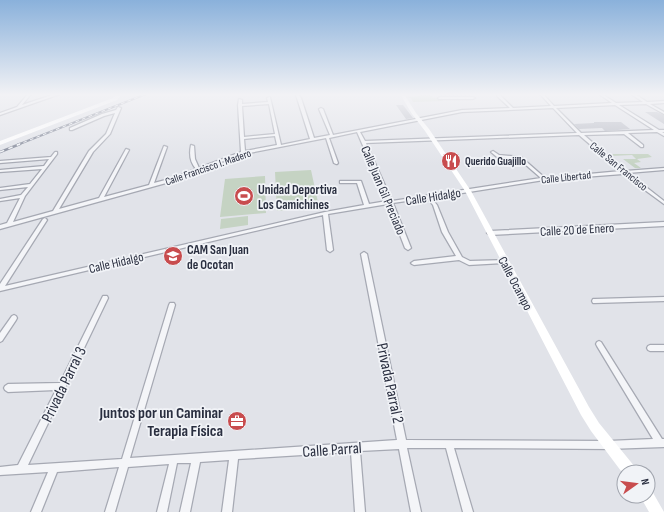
<svg xmlns="http://www.w3.org/2000/svg" width="664" height="512" viewBox="0 0 664 512" font-family="'Sofia Sans Condensed',sans-serif">
<rect width="100%" height="100%" fill="#e1e3e9"/>
<path fill="#c5d3c3" d="M420,95H431L433,98L439,97L443,101L413,102L411,98L405,97L420,96Z
M609,154H648L652,157L637,159L641,162L634,163L641,168H635L623,159H636L632,155L611,156Z
M311,170L319,207L277,211L275,172Z
M265,176L266,213L220,217L225,179Z
M248,216V225L220,229L221,219Z"/>
<path fill="#b9bcc6" d="M396,105H403L413,118L406,119Z
M645,112H657L664,115V124Z
M594,122H621L630,129L605,131L602,128L579,129L574,124L594,123Z"/>
<g fill="none" stroke-linecap="round" stroke-linejoin="round">
<g stroke="#a6a9b3" stroke-width="2.5">
<path id="street" d="M28,94H31L22,105L55,94H60L0,115V113L17,107Z
M295,94H298L301,98L314,138L330,135L319,109L321,108L323,109L333,135L462,110L510,108L497,96L498,94H499L513,108L551,106L540,94H543L554,106L612,103L599,94H602L616,103L643,102L631,94H635L647,102L664,101V103L650,104L664,112V114L646,104L619,105L659,130H664V132H662L664,133V136L657,132L628,133L643,145V147H641L624,134L584,135L625,171L664,168V170L628,173L664,201V204L623,174L544,180L431,198L437,205L448,232L462,257L470,261L506,260L507,261L504,263L469,265L459,260L414,265L412,264L411,263L414,261L456,256L442,232L433,205L427,198L393,203L411,248L408,250L405,248L388,204L328,214L333,250L330,252L327,250L323,215L0,291V284L43,219L45,218L47,220L5,286L325,212L364,205L357,183H340V181H361L369,204L387,201L357,132L329,138L338,163L337,164H336L334,163L326,138L244,154L226,160L177,180L0,229V225L7,223L20,198L0,201V199L21,195L28,187L0,190V188L30,184L42,169L0,172V170L44,166L49,159L0,163V161L51,157L55,152H57V154L25,196L13,222L53,211L89,151L106,134L115,113L104,116L72,130H70V128L102,114L116,110L118,107L121,108L110,134L93,152L59,209L99,198L126,149L129,150L104,197L149,185L164,146L167,147L154,183L173,178L196,169C190,162 189,154 191,145L194,146L195,159L199,168L241,152L238,105L239,99L242,100V104L268,102L267,98L270,97L281,145L310,139L297,98ZM269,104L275,134L244,137L242,106ZM615,105L654,130L581,133L556,108ZM553,108L577,133L365,141L360,132L462,112ZM579,135L621,171L545,178L521,157L499,155L493,151L491,152L497,157L519,159L541,178L392,201L366,143ZM275,136L277,145L245,151L244,139Z
M440,97H473L475,98L473,99H439L438,98Z
M664,222V226L490,235L487,233L490,231Z
M364,252L367,254L406,440L608,441L653,439L597,346L596,344L597,342L599,341L601,342L662,439H664V447L608,449L454,448L473,512H463L446,448H407L421,512H411L399,449L360,451L365,512H355L351,452L238,459L232,512H222L229,460L200,462L190,512H180L191,463H177L167,512H157L169,464L128,467L115,512H105L119,467L57,472L41,512H31L48,472L0,475V467L18,465L56,390L8,392L5,390L4,388L5,386L8,384L60,383L102,298L103,296H107L108,298L28,465L122,459L169,305L170,303H174L175,305L130,458L397,440L361,254Z
M664,297V301L595,303H593L592,301L593,299H595Z
M14,315L16,316L17,318L16,320L2,341L0,342V333L12,316Z
M650,345H664V351H650L648,350L647,348L648,346Z"/>
</g>
<use href="#street" fill="#f4f5f8" fill-rule="evenodd"/>
<path fill="#fff" fill-rule="evenodd" d="M118,94H122L117,100L0,145V141L113,98Z
M400,94H404L416,113L429,129L471,191L589,407L599,423L635,467L636,472H624V475L591,431L581,415L465,191L425,131L412,114Z
M648,490L652,491L664,512H649L640,496H648Z"/>
<g stroke="#7b8192" stroke-width="2">
<path id="rail-far1" d="M17,145L146,94"/>
</g>
<g stroke="#7b8192" stroke-width="2.5">
<path id="rail" d="M0,152L20,144"/>
</g>
<use href="#rail-far1" stroke="#f1f3f7" stroke-width="1" stroke-dasharray="3.5" stroke-linecap="butt"/>
<use href="#rail" stroke="#f1f3f7" stroke-width="1.5" stroke-dasharray="4.5" stroke-linecap="butt"/>
</g>
<linearGradient id="sky" x2="0" y2="1"><stop stop-color="#8ab1db"/><stop offset="0.57" stop-color="#f2f2f5"/><stop offset="1" stop-color="#f2f2f5" stop-opacity="0"/></linearGradient>
<rect width="664" height="166" fill="url(#sky)"/>
<defs>
<g id="restaurant-disc" transform="scale(1)"><circle r="9.5" fill="#c84c4e" stroke="#f1f3f7"/><path d="M-5-6h1v4h1v-4h1v4h1v-4h1v5L-1.5 .5V6h-2V.5L-5-1ZM5-6V6H3V1.5H1.5Q1.5-4 5-6Z" fill="#fff"/></g>
<g id="stadium-disc" transform="scale(1)"><circle r="9.5" fill="#c84c4e" stroke="#f1f3f7"/><path d="M0-5a6.5 5 0 1 0 0 10a6.5 5 0 1 0 0-10ZM-3.5-1.8h7v3.6h-7Z" fill="#fff"/></g>
<g id="school-disc" transform="scale(1)"><circle r="9.5" fill="#c84c4e" stroke="#f1f3f7"/><path d="M0-5L7-2L0 1L-7-2ZM-4 1L0 2.5L4 1V4Q0 6-4 4Z" fill="#fff"/></g>
<g id="office-disc" transform="scale(1)"><circle r="9.5" fill="#c84c4e" stroke="#f1f3f7"/><path d="M-6-3h4V-5.5h4V-3h4V5H-6ZM-1-4.5V-3h2v-1.5ZM-6 0V1H6V0Z" fill="#fff"/></g>
</defs>
<g fill-rule="evenodd">
<use href="#restaurant-disc" x="451" y="161"/>
<use href="#stadium-disc" x="244" y="196"/>
<use href="#school-disc" x="173" y="256"/>
<use href="#office-disc" x="237" y="421"/>
</g>
<g text-anchor="middle" stroke-width="3.5" stroke-linejoin="round" paint-order="stroke">
<g font-size="11" font-weight="bold" fill="#2a2f40" stroke="#f1f3f7" text-anchor="start">
<text x="465" y="165">Querido Guajillo</text>
</g>
<g font-size="11" fill="#2a2f40" stroke="#f1f3f7">
<text transform="translate(619 166) rotate(39)" y="4">Calle San Francisco</text>
<text transform="translate(208 167) rotate(-19)" y="4">Calle Francisco I. Madero</text>
<text transform="translate(566 177) rotate(-6)" y="4">Calle Libertad</text>
</g>
<g font-size="13" font-weight="bold" fill="#2a2f40" stroke="#f1f3f7" text-anchor="start">
<text x="258" y="194">Unidad Deportiva<tspan x="258" dy="15">Los Camichines</tspan></text>
<text x="187" y="254">CAM San Juan<tspan x="187" dy="15">de Ocotan</tspan></text>
</g>
<g font-size="13" fill="#2a2f40" stroke="#f1f3f7">
<text transform="translate(384 190) rotate(67)" y="5">Calle Juan Gil Preciado</text>
<text transform="translate(433 196) rotate(-9)" y="5">Calle Hidalgo</text>
<text transform="translate(577 229) rotate(-3)" y="5">Calle 20 de Enero</text>
<text transform="translate(116 262) rotate(-13)" y="5">Calle Hidalgo</text>
<text transform="translate(516 283) rotate(62)" y="5">Calle Ocampo</text>
</g>
<g font-size="16" fill="#2a2f40" stroke="#f1f3f7">
<text transform="translate(391 383) rotate(78)" y="6">Privada Parral 2</text>
<text transform="translate(63 384) rotate(-64)" y="6">Privada Parral 3</text>
<text transform="translate(332 449) rotate(-4)" y="6">Calle Parral</text>
</g>
<g font-size="16" font-weight="bold" fill="#2a2f40" stroke="#f1f3f7" text-anchor="end">
<text x="223" y="418">Juntos por un Caminar<tspan x="223" dy="18">Terapia Física</tspan></text>
</g>
</g>
<g transform="translate(636 484) rotate(76)"><circle r="19" fill="#f1f3f7" stroke="#a1a5ae"/>
<path d="M0-3L7 15L0 10L-7 15Z" fill="#c84c4e"/>
<text y="-6" font-size="11" font-weight="bold" text-anchor="middle" fill="#2a2f40">N</text>
</g>
</svg>
